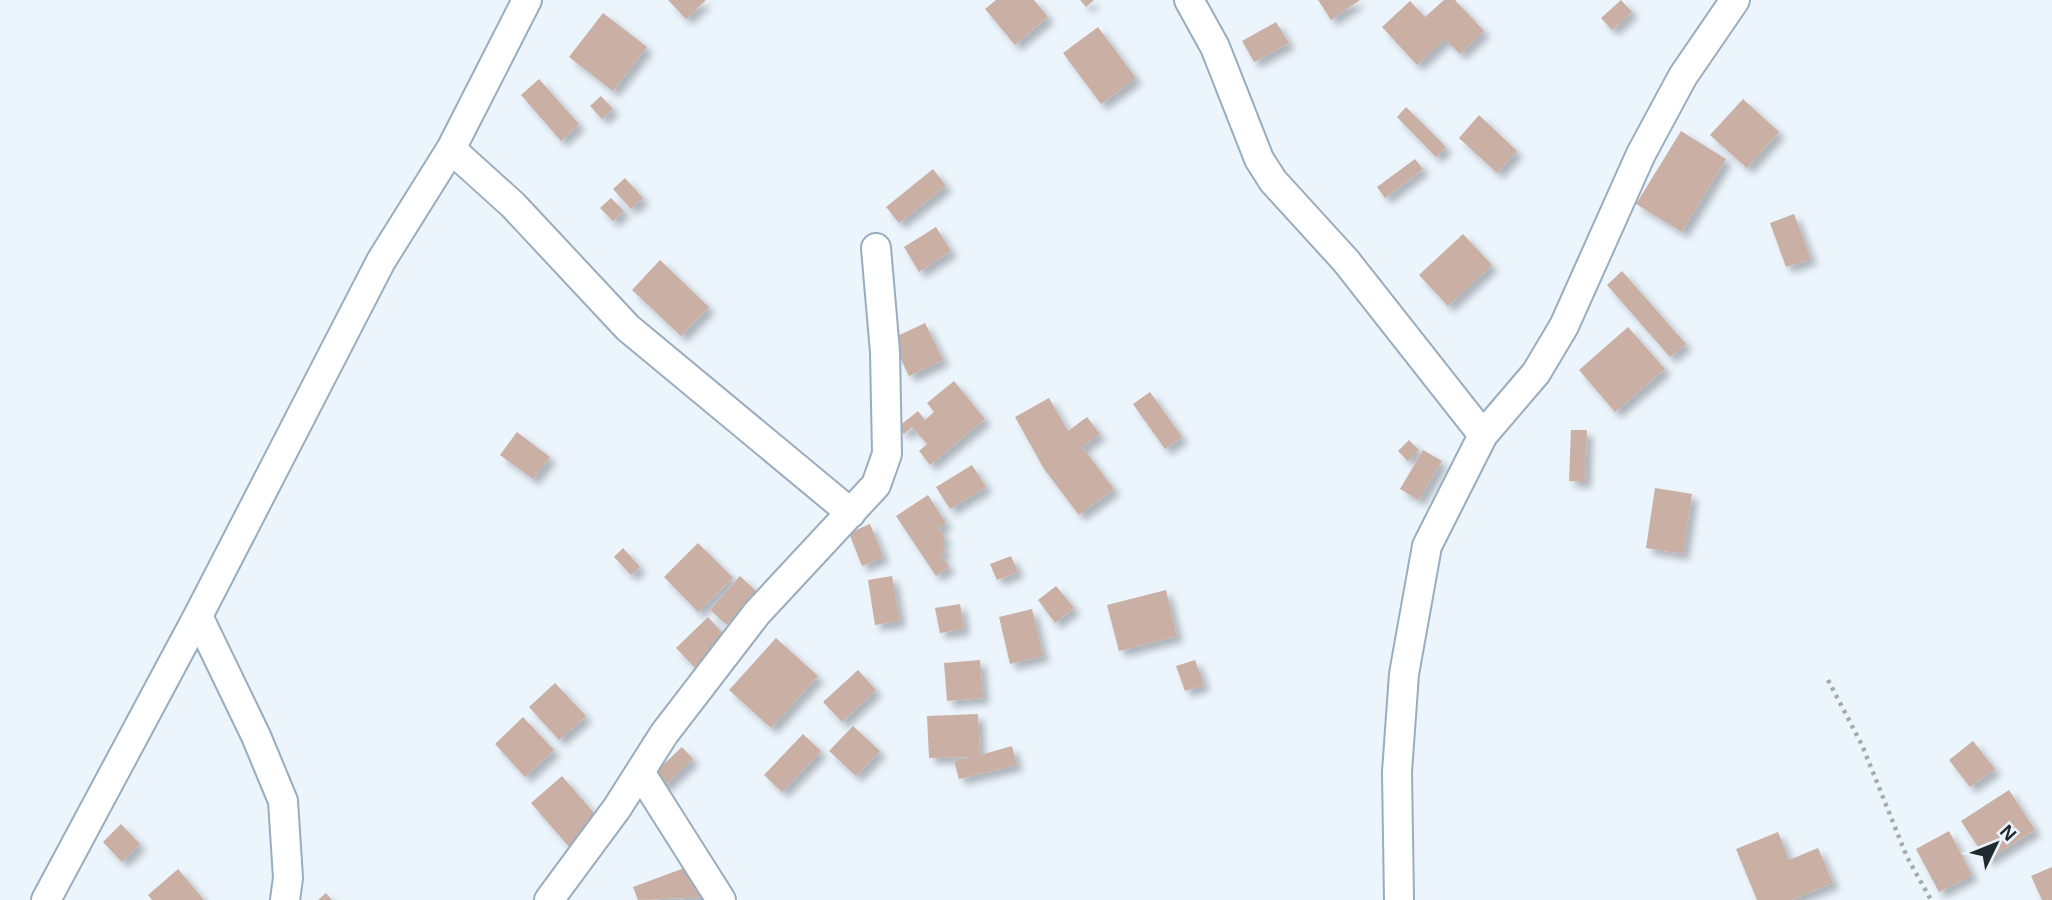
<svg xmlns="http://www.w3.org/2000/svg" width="2052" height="900" viewBox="0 0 2052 900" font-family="Helvetica,sans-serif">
<defs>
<filter id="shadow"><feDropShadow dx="6" dy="6" stdDeviation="3.5" flood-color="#0004"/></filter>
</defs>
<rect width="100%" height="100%" fill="#ecf4fc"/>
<path fill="#caafa5" filter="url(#shadow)" d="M668,0H706L686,19Z
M996,0H1034L1048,17L1015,45L985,9Z
M1080,0H1094L1086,7Z
M1318,0H1360L1331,20Z
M1444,0H1455L1484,31L1460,54L1445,39L1417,65L1382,27L1410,1L1425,17Z
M1621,0L1632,12L1612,30L1601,18Z
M603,13L647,47L613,91L569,57Z
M1276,22L1289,43L1254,62L1242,41Z
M1098,27L1136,78L1101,104L1063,53Z
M539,79L579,124L561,141L521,95Z
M601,96L613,109L602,119L590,106Z
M1743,99L1779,132L1747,168L1710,135Z
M1406,107L1446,147L1436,157L1397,117Z
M1479,115L1517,151L1497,173L1459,138Z
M1681,131L1726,159L1682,232L1636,204Z
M1415,159L1423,169L1385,198L1377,187Z
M933,169L946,186L899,223L886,207Z
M625,178L643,198L631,209L613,189Z
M611,198L624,211L613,221L600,208Z
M1794,214L1811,259L1786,267L1770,223Z
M936,227L951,251L919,272L904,247Z
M1463,234L1492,265L1448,306L1419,275Z
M660,260L709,307L681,336L632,290Z
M1622,271L1686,344L1670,357L1607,285Z
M925,323L943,360L909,376L891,339Z
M1628,327L1665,369L1615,412L1579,370Z
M954,381L985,419L930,465L919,451L927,444L912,427L904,434L898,427L918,411L925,420L934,412L927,403Z
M1150,392L1182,437L1165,449L1133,404Z
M1049,398L1068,431L1087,417L1100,434L1082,447L1114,489L1079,515L1044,469L1015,417Z
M1571,430H1587L1585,482L1569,481Z
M517,432L550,457L533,479L500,455Z
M1409,440L1419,450L1408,461L1398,451Z
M1423,450L1442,461L1419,500L1400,489Z
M972,465L986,487L950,509L936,487Z
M1655,488L1692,494L1683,554L1646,548Z
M928,495L946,523L938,528L946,539L940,543L946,551L940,554L949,567L936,576L896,516Z
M870,524L883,557L862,566L849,533Z
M698,543L733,578L698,612L664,577Z
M623,548L640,567L631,575L614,557Z
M1011,556L1018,572L997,580L990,564Z
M740,576L756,591L727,625L710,610Z
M892,576L900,621L875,625L868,580Z
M1056,586L1074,608L1055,623L1038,600Z
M1166,590L1177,636L1119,651L1107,605Z
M960,604L964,629L940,633L935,608Z
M1032,609L1043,656L1010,664L999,617Z
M708,617L730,641L698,671L676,648Z
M776,638L818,676L771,728L729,690Z
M980,660L983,698L947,701L944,663Z
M1195,660L1204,685L1185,691L1176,666Z
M858,670L876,690L842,722L823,702Z
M555,683L586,716L559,740L529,707Z
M978,714L980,755L1012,746L1017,765L959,779L954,761L970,757L929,758L927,716Z
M523,717L554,750L525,777L495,744Z
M853,726L880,751L856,776L829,751Z
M803,734L821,751L782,792L764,775Z
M1973,741L1995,769L1970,787L1949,760Z
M682,747L693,759L663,787L652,775Z
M562,776L601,821L570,848L531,803Z
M2009,790L2035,830L1987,860L1961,821Z
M121,824L140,844L122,862L103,842Z
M1949,831L1972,875L1939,892L1916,849Z
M1778,832L1789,860L1818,848L1833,883L1791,900H1757L1736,849Z
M695,864L708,897L638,900L633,887Z
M2052,867V900H2042L2031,876Z
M178,869L204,900H152L148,895Z
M326,893L332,900H318Z"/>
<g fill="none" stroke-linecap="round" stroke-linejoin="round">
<g stroke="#98adbf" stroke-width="32">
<path id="minor" d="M1189,0L1215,47L1259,159L1273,181L1346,261L1483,435
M451,149L513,205L628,328L851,513
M198,616L256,736L283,801L288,878L285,900
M640,772L721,900
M46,900L198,616L381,261L451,149L527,0
M549,900L617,808L664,734L757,613L876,485L887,454L885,352L876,248
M1399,900L1397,772L1404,674L1427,546L1483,435L1536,373L1564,326L1641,154L1683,76L1735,0"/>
</g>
<path stroke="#a3abb2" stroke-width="4.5" stroke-dasharray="3.5 5" stroke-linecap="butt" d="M1828,680L1862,745L1907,857L1931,900"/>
<use href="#minor" stroke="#fff" stroke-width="28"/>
</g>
<g transform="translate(1996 844) rotate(47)" stroke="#ecf4fc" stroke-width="5" paint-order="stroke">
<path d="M0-5L12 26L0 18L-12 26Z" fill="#222a31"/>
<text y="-10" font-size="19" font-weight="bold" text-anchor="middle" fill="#222a31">N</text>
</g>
</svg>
